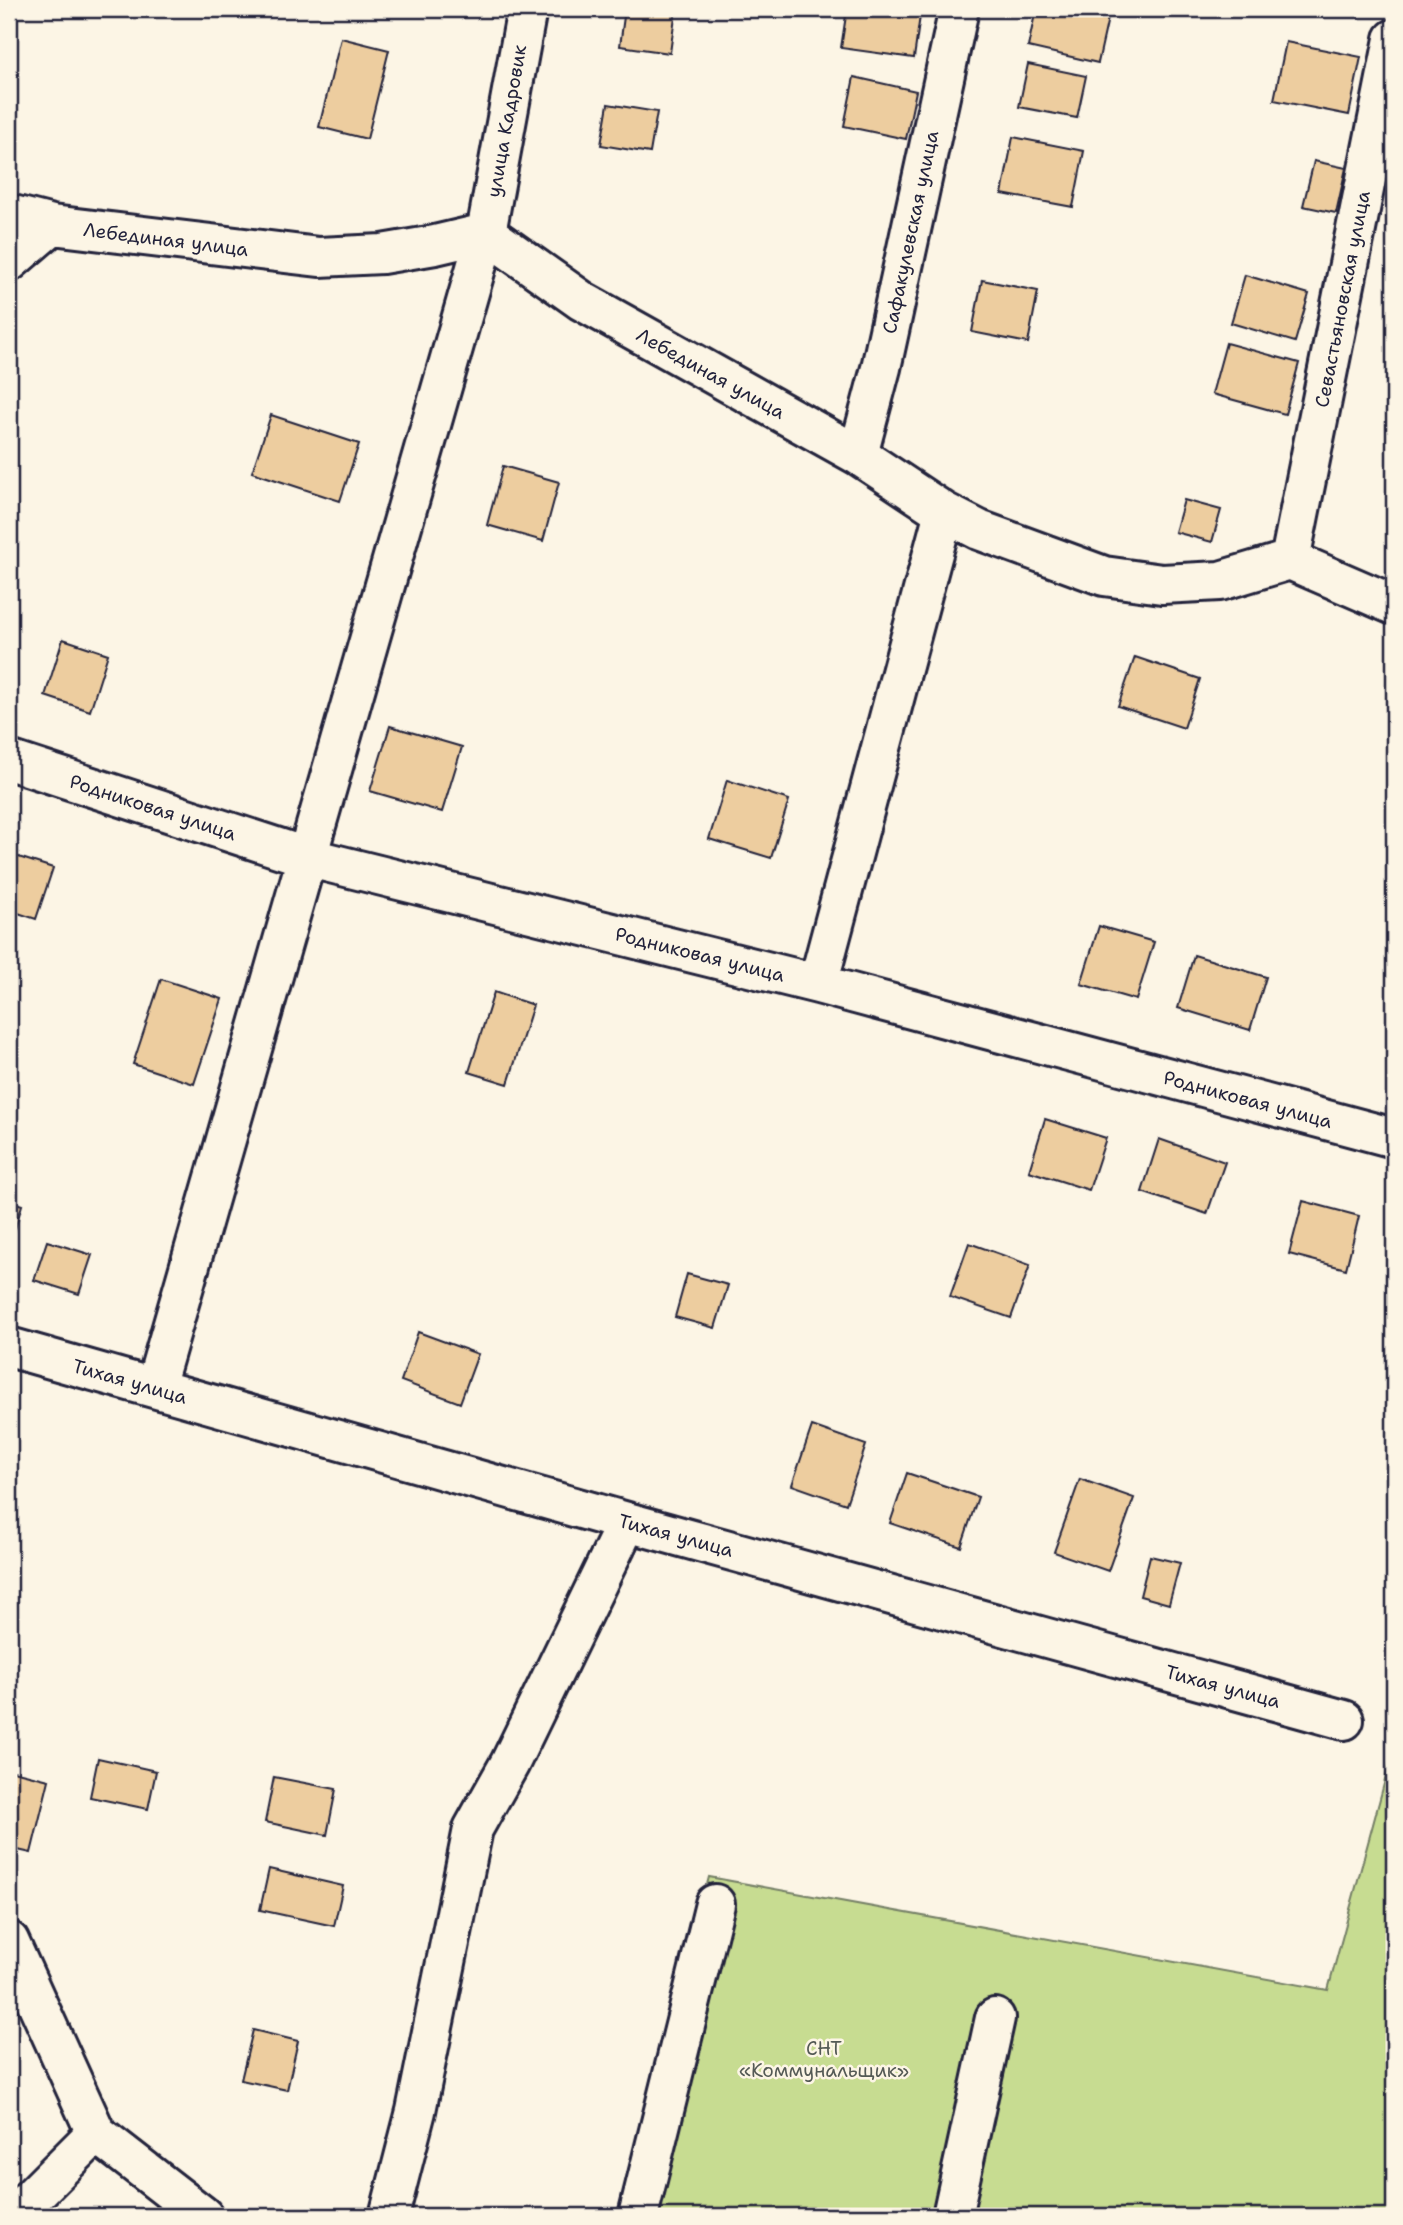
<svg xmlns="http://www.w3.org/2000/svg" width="1403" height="2225" viewBox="0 0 1403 2225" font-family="'Shantell Sans',sans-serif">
<rect width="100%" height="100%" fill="#fcf5e5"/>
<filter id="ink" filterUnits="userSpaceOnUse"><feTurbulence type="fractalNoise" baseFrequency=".0143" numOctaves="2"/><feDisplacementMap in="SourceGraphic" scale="14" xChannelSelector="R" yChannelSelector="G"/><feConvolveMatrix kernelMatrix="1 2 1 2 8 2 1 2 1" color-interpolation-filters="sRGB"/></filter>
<g filter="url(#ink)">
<path fill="#c7dc91" stroke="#747f66" stroke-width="2" d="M1394,1747V2216H620L709,1877L1328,1990Z"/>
<path fill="#edcd9f" stroke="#22223b" stroke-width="2" d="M625,9H676L670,53L620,46Z
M847,9H921L914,58L841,48Z
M1036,9H1110L1098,63L1028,47Z
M341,38L389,50L367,139L319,127Z
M1286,42L1361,57L1349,115L1274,100Z
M1028,64L1086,76L1077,118L1019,107Z
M854,77L916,91L906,139L844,126Z
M608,104L657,112L650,153L601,145Z
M1013,137L1084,151L1073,207L1002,194Z
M1314,161L1346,168L1336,213L1303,206Z
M1245,275L1309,294L1295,342L1231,323Z
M982,280L1038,291L1028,343L972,332Z
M1226,343L1299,363L1285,414L1212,394Z
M271,415L359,444L340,501L252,472Z
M503,466L559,482L543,541L487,525Z
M1184,500L1221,510L1212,542L1175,532Z
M63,639L108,654L90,711L45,696Z
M1135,657L1200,679L1184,728L1118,706Z
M390,726L462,747L442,812L370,791Z
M727,780L789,800L771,858L709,839Z
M9,854L53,868L36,919L9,910Z
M1099,926L1154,942L1136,1000L1081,984Z
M1194,955L1266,977L1250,1030L1178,1008Z
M161,979L222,999L194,1084L133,1064Z
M494,992L533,1005L508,1084L469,1072Z
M1045,1119L1106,1138L1089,1190L1029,1171Z
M1159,1139L1225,1162L1207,1214L1142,1192Z
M9,1201L22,1205L9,1250Z
M1303,1201L1359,1216L1346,1269L1289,1254Z
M47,1241L92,1255L79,1294L34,1280Z
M969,1243L1030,1265L1011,1318L950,1297Z
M687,1274L728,1285L715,1328L675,1317Z
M418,1332L478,1354L460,1403L401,1381Z
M812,1426L866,1445L846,1504L792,1485Z
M907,1473L978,1497L961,1547L890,1523Z
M1080,1479L1134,1498L1108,1571L1054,1552Z
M1150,1556L1180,1563L1169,1604L1140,1596Z
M98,1758L156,1771L148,1809L90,1797Z
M9,1770L49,1780L31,1853L9,1848Z
M274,1777L336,1789L327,1835L265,1822Z
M269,1869L343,1886L334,1926L260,1910Z
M253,2030L298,2041L287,2090L241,2080Z"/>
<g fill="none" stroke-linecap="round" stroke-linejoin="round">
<g stroke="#22223b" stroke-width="44">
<path id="minor" d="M9,214L52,225L319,257L382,254L435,245L486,233L582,301L858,455L944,512L979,530L1104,576L1162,584L1220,581L1290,560L1394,605
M9,262L52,225
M858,455L881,368L959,9
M1290,560L1394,39
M9,760L306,857L818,984L1394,1138
M818,984L944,512
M9,1347L627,1522L1344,1720
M155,1387L486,233L527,9
M9,1941L96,2133
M13,2216L96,2133L203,2216
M389,2216L416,2111L473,1829L510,1763L627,1522
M638,2216L715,1904
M952,2216L995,2018"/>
</g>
<use href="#minor" stroke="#fcf5e5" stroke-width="38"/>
</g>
</g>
<g text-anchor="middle" stroke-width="5" stroke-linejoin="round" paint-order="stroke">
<g font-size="19" fill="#22223b" stroke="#fcf5e5">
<text transform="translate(506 121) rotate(-80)" y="7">улица Кадровик</text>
<text transform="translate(910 232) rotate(-78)" y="7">Сафакулевская улица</text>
<text transform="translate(166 239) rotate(7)" y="7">Лебединая улица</text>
<text transform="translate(1342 299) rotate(-79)" y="7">Севастьяновская улица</text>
<text transform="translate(711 373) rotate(29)" y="7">Лебединая улица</text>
<text transform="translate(153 807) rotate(18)" y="7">Родниковая улица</text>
<text transform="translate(700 954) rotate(14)" y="7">Родниковая улица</text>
<text transform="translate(1248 1099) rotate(15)" y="7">Родниковая улица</text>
<text transform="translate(130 1381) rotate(16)" y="7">Тихая улица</text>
<text transform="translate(676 1535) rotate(15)" y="7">Тихая улица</text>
<text transform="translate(1223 1686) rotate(15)" y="7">Тихая улица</text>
</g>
<g font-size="19" fill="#545a55" stroke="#fcf5e5">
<text x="824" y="2055">СНТ<tspan x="824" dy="22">«Коммунальщик»</tspan></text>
</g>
</g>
<rect width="1403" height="2225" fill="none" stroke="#fcf5e5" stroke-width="35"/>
<rect x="18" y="18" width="1368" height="2190" fill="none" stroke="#22223b" stroke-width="2.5" filter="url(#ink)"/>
</svg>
